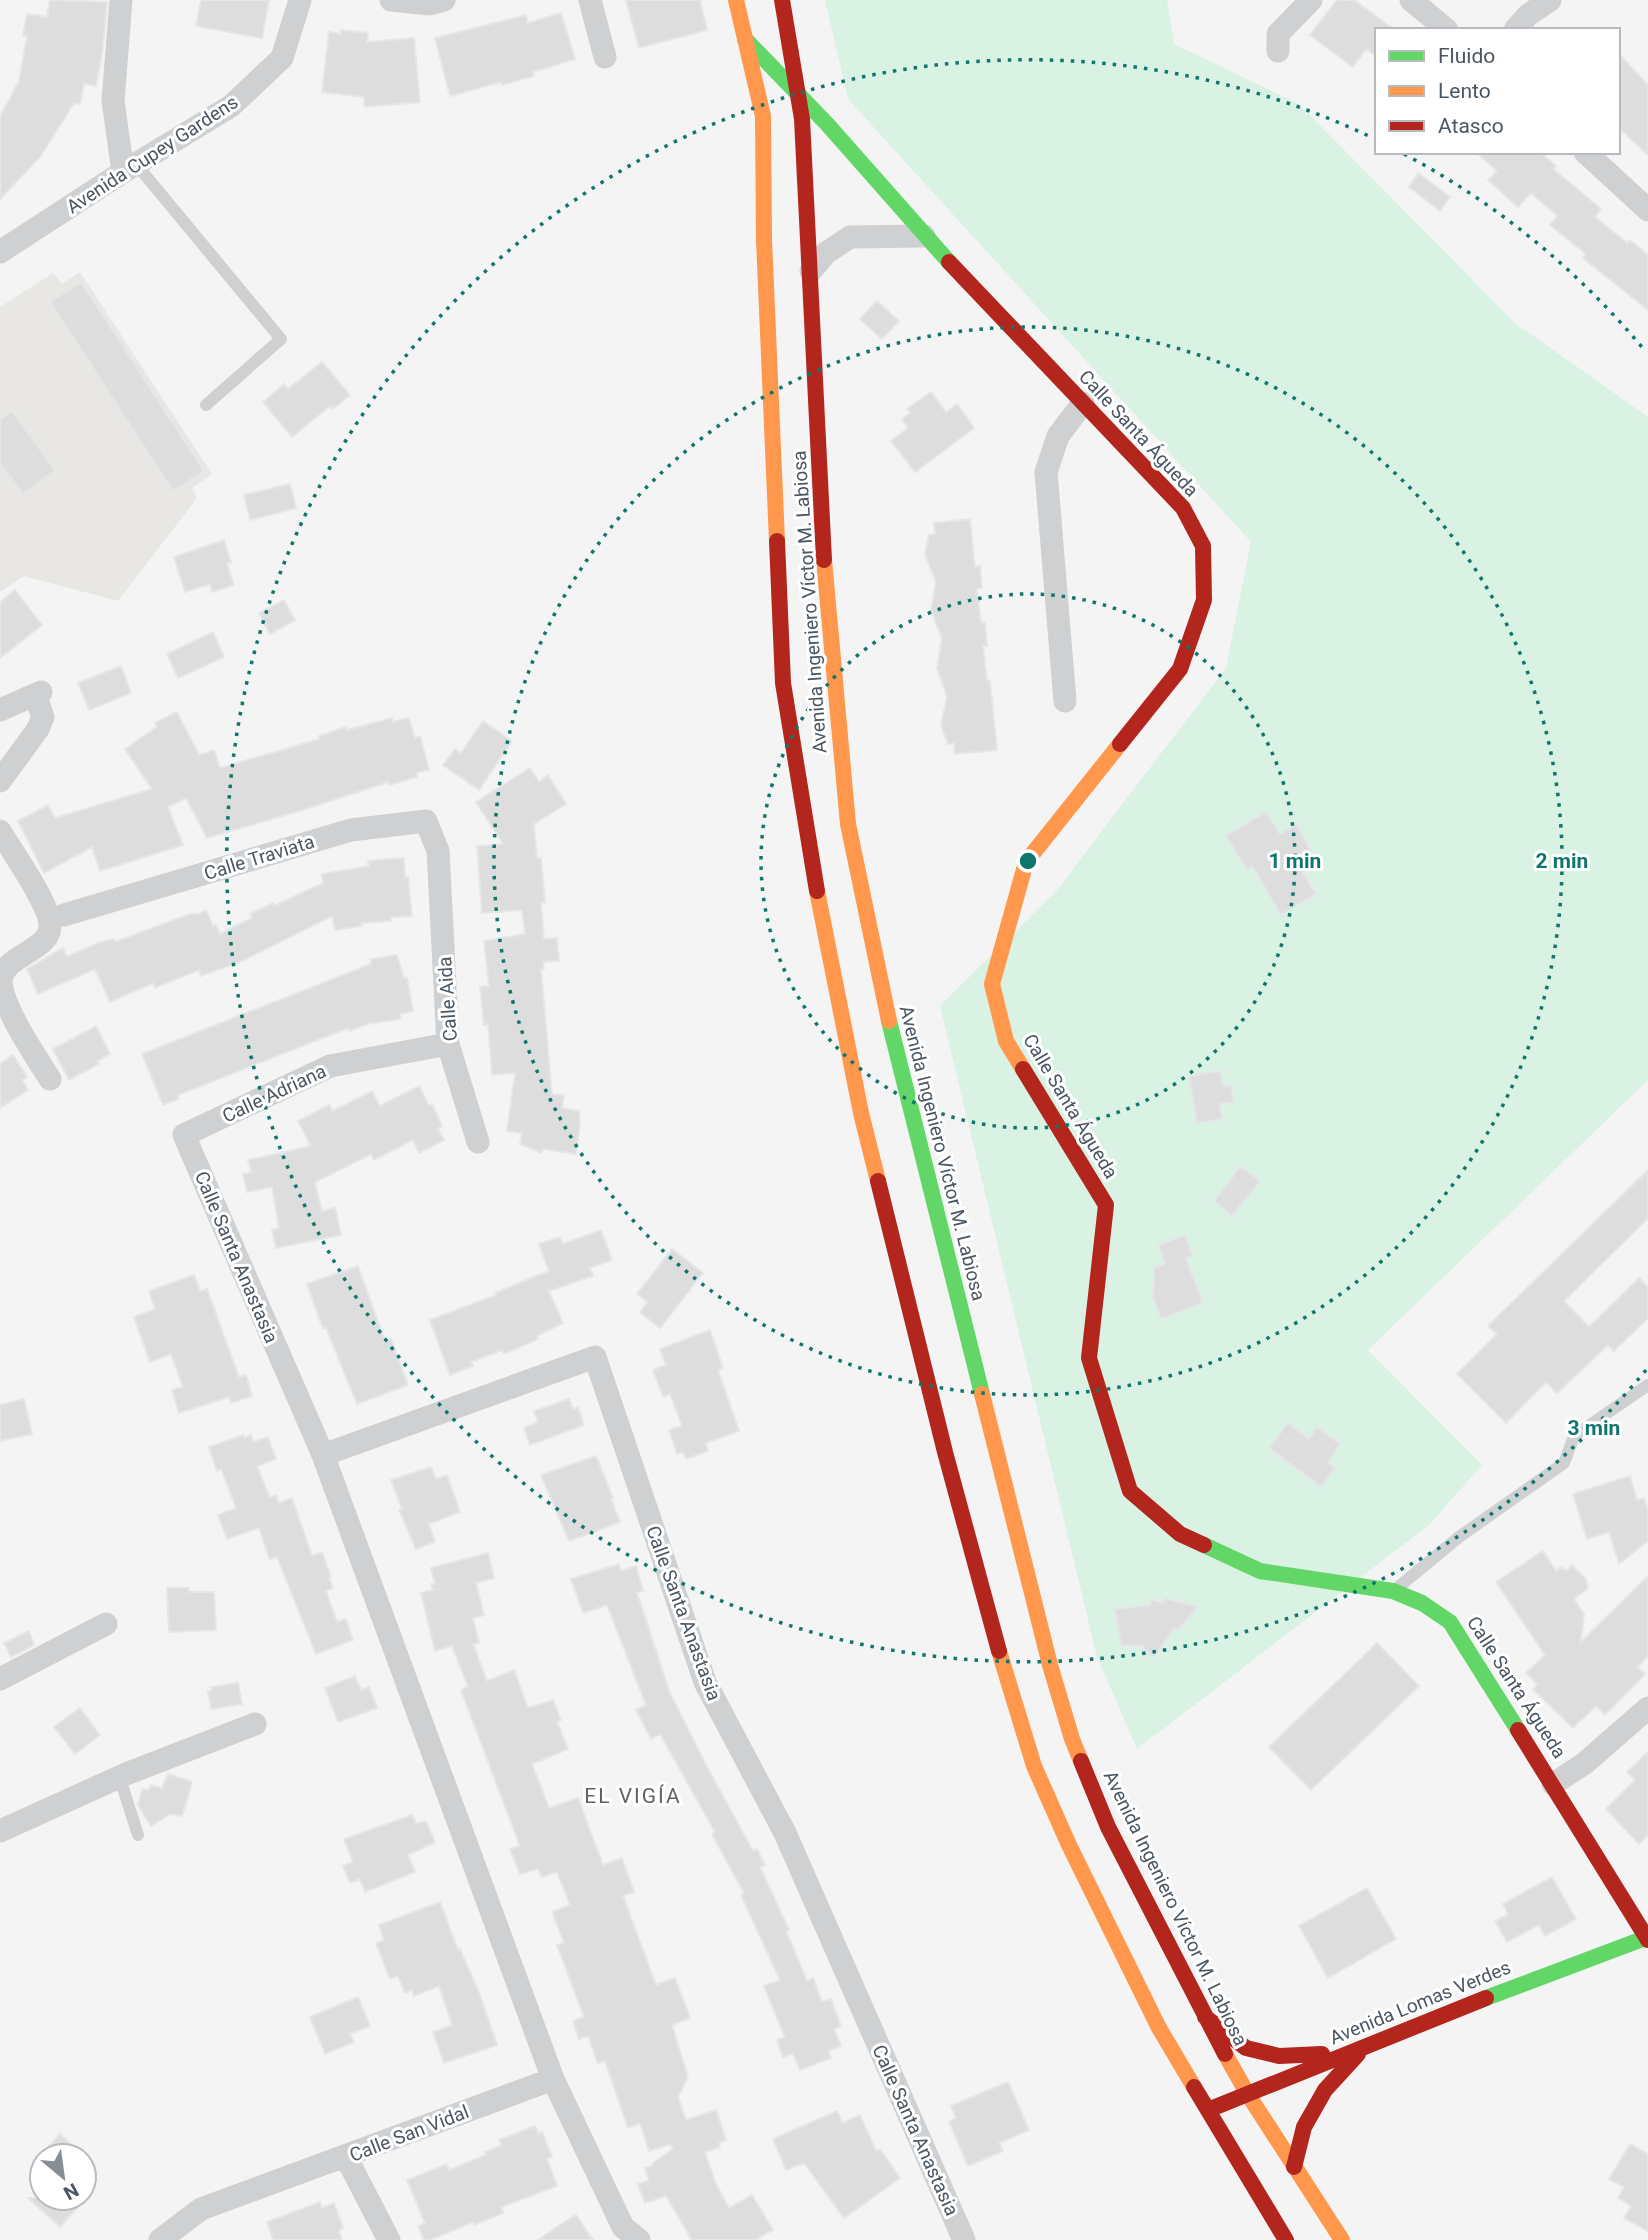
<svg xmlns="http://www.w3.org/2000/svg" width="1648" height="2240" viewBox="0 0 1648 2240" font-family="Roboto,sans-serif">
<rect width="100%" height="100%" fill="#f4f4f4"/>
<path fill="#e8e7e3" d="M80,272L212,474L192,488L197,498L118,601L24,576L0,592V307L53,273L62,284Z"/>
<path fill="#d9f2e3" d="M825,0H1167L1174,44L1299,104L1515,323L1648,417V1080L1368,1350L1482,1465L1429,1525L1137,1749L1097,1657L940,1006L1057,890L1226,668L1251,542L848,99Z"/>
<path fill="#ddddde" stroke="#e5e6e7" stroke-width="2" d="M50,0L107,2L103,47L96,86L84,83L80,104L74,103L40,157L0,199V117L19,81L27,36H23L27,14L47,17Z
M201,0H269L262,38L196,26Z
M626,0H700L707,30L639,48Z
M1337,0H1354L1395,30H1377V57L1366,49L1353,67L1310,35Z
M561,13L575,59L533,72L534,76L502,85L501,82L450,96L435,38L526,15L528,23Z
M341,30L368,33L367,42L414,38L420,102L365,107L364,97L322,92L329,32L341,34Z
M1618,53L1648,85V155L1618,127Z
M1476,152H1540L1556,166L1553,169L1601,209L1595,217L1627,243L1630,240L1648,255V310L1583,258L1586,254L1550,225L1557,216L1531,193L1518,207L1488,180L1497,171Z
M1418,173L1450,197L1440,211L1409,187Z
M81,282L204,471L173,491L50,302Z
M877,301L899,321L882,339L860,319Z
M322,362L350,395L333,409L330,406L292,437L263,402L284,384L288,389Z
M931,392L946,412L957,404L974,428L915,472L891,441L908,428L902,419L910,413L907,409Z
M12,411L55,470L23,494L0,463V420Z
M290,484L296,508L250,520L244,495Z
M970,519L975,567L980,566L982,588L977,589L981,623L985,622L987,646H983L987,681H990L997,750L955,754L954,743L948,744L941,725L947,697L937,668L942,638L931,610L936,582L925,554L929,535L935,534L934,523Z
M224,540L231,562L227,563L234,585L212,592L210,584L185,592L174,557Z
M15,590L42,625L0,658V602Z
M284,600L295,620L270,634L259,613Z
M213,632L224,657L178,678L167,654Z
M121,666L131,693L89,710L78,683Z
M177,712L199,755L214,750L220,768L320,739L319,736L346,727L347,730L392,718L393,722L409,718L415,738L420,736L429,770L416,773L417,777L389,785L388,782L309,808L207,838L186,798L168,807L183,845L100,871L92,847L44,873L18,821L48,805L55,818L152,789L125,749L157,727L155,723Z
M483,721L512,741L479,790L443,765L455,749L461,753Z
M530,768L539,782L548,775L566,804L534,824L537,858H541L545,902L541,903L544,939L557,938L559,961L543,962L544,969H541L552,1094L564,1095L562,1108L579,1111L580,1124L576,1154L544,1149L541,1153L520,1144L522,1133L507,1131L515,1073L492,1075L488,1024L484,1025L480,987L489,986L484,941L525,934L522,910L482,913L477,846L503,844L476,802Z
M1266,812L1280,834L1296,824L1319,864L1303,873L1316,894L1281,915L1252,866L1247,870L1226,836Z
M404,858L405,878L408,877L412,916L391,917V921L362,923V926L335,930L332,916L242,961L201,976L199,970L155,988L153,983L110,1002L95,969L38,994L27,969L63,948L67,957L98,943L114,939L115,942L190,914H198L206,910L213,926L216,925L220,934L252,918L250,914L273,903L274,906L323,883L322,874L369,866L368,861Z
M397,955L404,978H407L413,1011L400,1014L401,1019L367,1024L350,1031L348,1028L178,1095L179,1099L163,1105L142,1054L371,964V959Z
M96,1026L110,1054L97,1061L99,1064L69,1080L53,1049Z
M13,1055L27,1077L22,1080L28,1090L0,1108V1064Z
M1220,1071L1223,1086L1231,1085L1234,1102L1220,1104L1222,1119L1197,1123L1189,1076Z
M419,1086L429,1106L432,1104L442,1126L438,1129L444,1140L419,1153L413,1140L374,1160L371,1154L315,1182L322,1211L335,1208L341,1235L276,1248L272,1230L279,1228L272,1187L247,1192L243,1174L251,1172L248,1160L311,1146L298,1121L329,1105L333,1111L372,1091L380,1106Z
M1241,1166L1260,1181L1232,1216L1214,1201Z
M1648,1170V1218L1564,1301L1589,1327L1639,1278L1648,1287V1318L1614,1351L1608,1345L1557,1393L1546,1382L1506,1423L1457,1374L1497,1334L1488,1326Z
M601,1230L612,1260L590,1268L593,1276L549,1291L563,1323L537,1336L538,1339L504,1354L502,1350L471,1362L473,1366L450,1375L430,1320L496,1295L495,1293L549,1271L539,1244L560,1237L563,1244Z
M1185,1235L1193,1256L1186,1258L1203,1303L1161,1319L1153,1298L1154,1268L1165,1263L1158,1245Z
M672,1249L703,1273L660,1328L640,1312L648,1302L637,1294Z
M358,1266L385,1341L391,1339L408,1385L357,1404L326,1328L323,1329L307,1284Z
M194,1275L200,1291L207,1289L239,1377L246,1375L252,1396L231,1403L229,1397L179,1413L172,1390L183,1387L171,1354L150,1362L134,1317L155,1309L149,1291Z
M710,1330L723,1368L718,1370L739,1431L706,1443L708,1451L686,1459L683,1452L677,1454L669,1430L682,1426L670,1394L663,1397L653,1370L666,1365L660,1349Z
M24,1399L32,1434L0,1441V1405Z
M569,1399L573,1409L578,1407L584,1425L530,1445L524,1428L538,1422L534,1411Z
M1288,1423L1309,1439L1317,1427L1340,1444L1328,1462L1335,1468L1321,1487L1269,1448Z
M243,1435L244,1438L251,1435L253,1442L268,1437L276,1459L257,1466L270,1498L276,1495L279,1503L292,1498L312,1556L322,1552L331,1577L329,1578L333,1588L326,1591L337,1622L346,1619L353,1640L316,1654L277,1557L270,1560L259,1528L227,1539L218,1515L236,1508L221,1469L217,1471L209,1447Z
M596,1456L613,1498L611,1499L620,1522L569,1541L541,1475Z
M431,1467L436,1479L447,1475L460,1512L429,1524L435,1542L416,1549L399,1510L402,1509L391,1480Z
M1630,1476L1637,1500L1644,1498L1648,1511V1541L1619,1564L1609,1532L1587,1539L1573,1494Z
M1543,1551L1556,1571L1561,1567L1566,1571L1572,1565L1586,1579L1588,1588L1574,1599L1584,1614L1581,1642L1648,1576V1656L1638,1667L1645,1674L1605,1715L1596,1706L1573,1728L1533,1689L1538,1685L1526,1673L1545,1655L1496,1582Z
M488,1553L494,1578L476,1583L484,1615L473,1618L479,1643L473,1644L487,1681L514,1670L528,1708L553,1700L561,1720L557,1722L568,1749L532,1764L549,1808L578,1798L603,1865L622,1858L634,1892L623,1896L656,1985L675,1978L690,2018L672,2025L688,2077L678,2097L686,2120L716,2110L726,2140L719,2143L720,2147L705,2152L716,2184L729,2208L752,2195L773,2230L755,2240H692L666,2196L645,2203L638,2184L649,2180L645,2168L653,2165V2163L673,2149L670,2144L649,2151L640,2123L628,2128L605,2061L598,2064L588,2036L579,2039L573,2021L584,2017L557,1945L564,1943L552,1912L570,1905L557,1872L542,1877L538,1869L520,1874L510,1849L520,1846L461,1690L468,1687L452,1646L435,1651L421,1593L433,1590L431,1584H435L431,1568Z
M619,1564L621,1571L636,1566L643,1591L637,1593L670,1693L706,1765L753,1851L757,1849L765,1865L760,1867L789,1930L786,1931L807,1981L813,1978L822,2002L831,1999L841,2026L834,2029L841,2046L828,2051L831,2058L800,2070L793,2053L783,2057L777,2040L785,2037L764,1986L780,1980L741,1895L744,1893L712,1834L715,1832L660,1734L651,1739L636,1710L646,1705L607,1605L583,1613L571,1579Z
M167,1588H189V1592H214L216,1630L169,1632Z
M1165,1598L1198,1607L1178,1630L1174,1628L1154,1658L1142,1646L1121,1645L1115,1609L1150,1605L1152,1599L1163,1603Z
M29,1631L34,1645L11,1657L4,1643Z
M1377,1643L1419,1686L1311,1790L1269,1747Z
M355,1676L361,1690L369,1687L377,1708L338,1722L325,1688Z
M238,1683L242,1704L211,1709L208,1691H212L211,1687Z
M80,1708L100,1735L75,1754L54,1727Z
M1648,1752V1835L1639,1844L1606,1809L1635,1780L1627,1772Z
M168,1774L190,1781L192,1783L182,1816L170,1814L151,1826L138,1805L142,1789L149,1790L151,1785L162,1788Z
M412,1815L416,1824L426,1821L435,1842L408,1855L415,1872L365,1892L360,1879L350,1883L343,1866L353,1862L344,1839Z
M1552,1877L1576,1919L1545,1936L1539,1925L1507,1942L1495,1921L1508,1914L1503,1904Z
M1367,1888L1396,1939L1328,1978L1299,1926Z
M440,1902L458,1950L460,1949L479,1992L497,2045L444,2063L433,2032L452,2025L439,1986L414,1996L412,1990L405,1993L398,1976L390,1979L376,1943L384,1940L379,1925Z
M358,1997L370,2026L350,2034L354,2042L325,2054L310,2017Z
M1008,2082L1029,2130L999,2143L1003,2151L968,2166L949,2122L956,2118L951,2106Z
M837,2111L843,2123L860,2115L876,2151L880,2149L900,2178L844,2218L804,2163L786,2170L773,2139Z
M535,2126L539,2134L542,2132L552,2157L547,2159L557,2186L501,2207L503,2213L474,2225L473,2222L430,2240H424L418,2226L425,2223L407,2180L447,2164L449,2170L486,2155L485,2152L502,2145L499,2140Z
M60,2134L84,2156H40Z
M1630,2144L1648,2154V2231L1624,2218L1631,2206L1618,2198L1624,2187L1609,2179Z
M28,2198H86L60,2227Z
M320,2202L322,2208L334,2203L343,2228L339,2230L342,2240H273L267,2222Z
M576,2215L593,2240H538L561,2224Z"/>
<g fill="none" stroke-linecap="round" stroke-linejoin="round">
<path stroke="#ced0d2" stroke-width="12" d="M136,164L281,339L206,405
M1396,1589L1459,1537L1564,1463L1574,1436L1648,1385
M118,1779L123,1788L138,1835"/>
<path stroke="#ced0d2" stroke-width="23" d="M121,0L113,101L123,172
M391,0L430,4L444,0
M590,0L605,57
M1411,0L1447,30
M1515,30L1528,15L1550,0
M1278,51V34L1311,0
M1585,152L1648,210
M0,252L123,172L231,106L282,58L300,0
M811,271L826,253L850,237L924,236
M1065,701L1046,472L1058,436L1083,403
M0,710L41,692
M0,781L38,729L43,717L35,695
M0,831C11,850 51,906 50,926C50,938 40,944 31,950C20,958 4,964 1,979C0,1004 36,1057 50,1079
M64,915L351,830L426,821L438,851L448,1044L478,1142
M448,1044L330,1066L184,1135L323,1455L553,2079L623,2227L639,2240
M323,1455L595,1357L705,1682L785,1833L964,2240
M0,1679L106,1624
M1553,1784L1585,1763L1648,1708
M0,1831L126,1774L255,1724
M346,2157L389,2240
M160,2240L201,2209L553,2079"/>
<path stroke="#63d668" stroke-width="16" d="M745,39L827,124L949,262
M889,1021L982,1394
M1204,1545L1260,1571L1393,1591L1422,1603L1450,1622L1518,1730
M1486,1998L1648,1937"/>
<path stroke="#ff974d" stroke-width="16" d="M736,0L763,116L764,240L777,541
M824,560L848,824L889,1021
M817,891L861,1113L878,1181
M1023,1069L1006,1041L992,984L1026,862L1120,744
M982,1394L1050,1665L1072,1739L1081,1761
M999,1651L1034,1766L1069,1845L1159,2028L1194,2087
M1225,2054L1247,2093L1342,2240"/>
<path stroke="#b3261e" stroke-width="16" d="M782,0L802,119L824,560
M949,262L1183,508L1203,546L1204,600L1180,669L1120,744
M777,541L783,683L817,891
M1023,1069L1106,1205L1089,1358L1130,1491L1180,1534L1204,1545
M878,1181L945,1452L999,1651
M1518,1730L1648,1940
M1081,1761L1108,1827L1225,2054
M1205,2017L1246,2048L1279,2056L1322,2054
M1194,2087L1286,2240
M1208,2110L1486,1998
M1294,2167L1304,2127L1325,2090L1358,2054"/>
</g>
<g fill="none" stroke="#0f766e" stroke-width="3.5" stroke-dasharray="3.5 7">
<circle cx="1028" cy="861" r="267"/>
<circle cx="1028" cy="861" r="534"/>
<path d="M1646 1370A801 801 0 1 1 1373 138M1404 154A801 801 0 0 1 1646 352"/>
</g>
<g text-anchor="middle" stroke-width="6" stroke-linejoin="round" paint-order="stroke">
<g font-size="19" fill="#4a5661" stroke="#fff">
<text transform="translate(152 154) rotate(-33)" y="7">Avenida Cupey Gardens</text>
<text transform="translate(1139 433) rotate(47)" y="7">Calle Santa Águeda</text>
<text transform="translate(809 602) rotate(-94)" y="7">Avenida Ingeniero Víctor M. Labiosa</text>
<text transform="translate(259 857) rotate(-17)" y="7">Calle Traviata</text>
<text transform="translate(447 999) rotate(-94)" y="7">Calle Aida</text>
<text transform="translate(274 1093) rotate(-25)" y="7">Calle Adriana</text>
<text transform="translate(1071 1106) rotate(59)" y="7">Calle Santa Águeda</text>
<text transform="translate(943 1153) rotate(76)" y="7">Avenida Ingeniero Víctor M. Labiosa</text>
<text transform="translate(237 1257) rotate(67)" y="7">Calle Santa Anastasia</text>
<text transform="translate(684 1613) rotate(70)" y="7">Calle Santa Anastasia</text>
<text transform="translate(1517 1687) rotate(57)" y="7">Calle Santa Águeda</text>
<text transform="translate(1176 1908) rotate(64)" y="7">Avenida Ingeniero Víctor M. Labiosa</text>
<text transform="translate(1420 2002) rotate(-22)" y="7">Avenida Lomas Verdes</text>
<text transform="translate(916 2130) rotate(66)" y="7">Calle Santa Anastasia</text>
<text transform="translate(409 2133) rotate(-21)" y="7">Calle San Vidal</text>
</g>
<g font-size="21" letter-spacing="2" fill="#5f6368" stroke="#fff">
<text x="633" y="1803">EL VIGÍA</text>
</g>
</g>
<circle cx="1028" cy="861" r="10" fill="#0f766e" stroke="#fff" stroke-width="3.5"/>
<g font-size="21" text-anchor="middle" font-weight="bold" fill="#0f766e" stroke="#fff" stroke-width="6" stroke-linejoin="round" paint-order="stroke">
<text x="1295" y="868">1 min</text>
<text x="1562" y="868">2 min</text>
<text x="1594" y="1435">3 min</text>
</g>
<rect x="1375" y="28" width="245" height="126" fill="#ffffff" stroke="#b7bbc0" stroke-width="2"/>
<rect x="1389" y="51" width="35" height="10" fill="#63d668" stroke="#b7bbc0" stroke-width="2"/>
<text x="1438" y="63" font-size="21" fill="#4a5661">Fluido</text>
<rect x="1389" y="86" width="35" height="10" fill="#ff974d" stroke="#b7bbc0" stroke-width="2"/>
<text x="1438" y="98" font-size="21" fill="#4a5661">Lento</text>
<rect x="1389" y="121" width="35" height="10" fill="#b3261e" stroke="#b7bbc0" stroke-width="2"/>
<text x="1438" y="133" font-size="21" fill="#4a5661">Atasco</text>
<g transform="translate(63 2177) rotate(151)"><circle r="33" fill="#ffffff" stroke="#b7bbc0" stroke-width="2"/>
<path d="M0-5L12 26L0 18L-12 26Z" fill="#868d94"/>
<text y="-10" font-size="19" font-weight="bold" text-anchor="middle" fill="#4a5661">N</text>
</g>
</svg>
